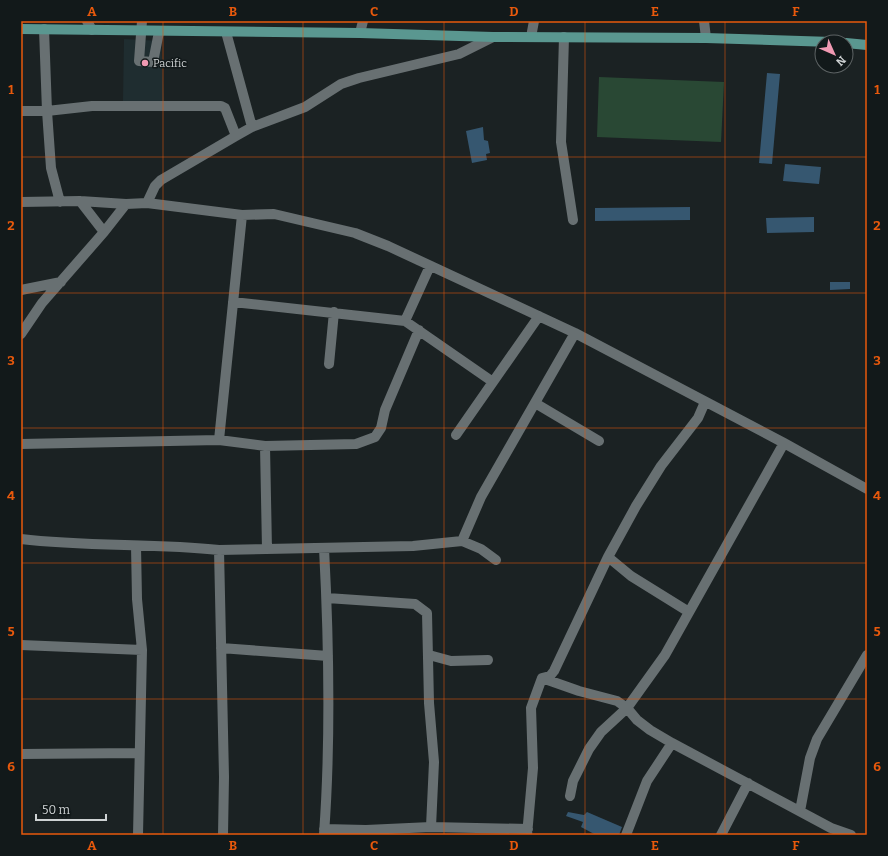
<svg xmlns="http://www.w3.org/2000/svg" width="888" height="856" viewBox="0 0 888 856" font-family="Bitter,serif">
<rect width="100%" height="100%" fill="#1b2223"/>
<path fill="#1f2d30" d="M124,39L161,41L164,101H123Z"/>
<path fill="#294834" d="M599,77L724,82L721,142L597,137Z"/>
<path fill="#365770" d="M767,73L780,74L772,164L759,163Z
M483,127L484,140L488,141L490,153L486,154L487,160L472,163L466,131Z
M785,164L821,167L819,184L783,181Z
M690,207V220L595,221V208Z
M814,217V232L767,233L766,218Z
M830,282H850V289L830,290Z
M568,812L584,815L587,812L622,827L619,835H596L581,827L583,822L566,816Z"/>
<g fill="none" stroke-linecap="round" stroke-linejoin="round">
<path stroke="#687072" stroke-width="10" d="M87,21L92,30
M142,21L139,61L153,62L159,32
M704,21L706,38
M44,29L47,111L51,168L60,202
M226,32L252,127
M360,33L363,21
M531,37L534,21
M564,37L561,142L573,220
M21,111H47L92,106H221L225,108L236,136
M80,201L104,232
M21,202L80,201L126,204L147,203L242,215L274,214L355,233L388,246L575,333L784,443L867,489
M147,203L155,186L161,180L236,136L252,127L305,107L341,84L359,78L459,54L493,37
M21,290L61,282
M233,302L405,321L493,382
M405,321L430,266
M21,334L42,303L104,232L126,204
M329,364L334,312
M535,403L599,441
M456,435L539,316
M219,440L242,215
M21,444L219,440L265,446L356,444L375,437L381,428L385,410L419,330
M265,446L267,549
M21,539C87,547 154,543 219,550L413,546L462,541L481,549L496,560
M462,541L481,497L575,333
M136,546L137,599L142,650L138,835
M219,550L224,777L223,835
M608,557L631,576L689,612
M21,645L142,650
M221,648L328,656
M429,655L451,661L488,660
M542,678L579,691L617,701L627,708L637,720L650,730L672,743L831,828L851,835
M21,754L139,753
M570,796L573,781L589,749L601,732L627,708L665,655L784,443
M800,811L810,758L817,739L867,655
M431,827L528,829
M324,829L366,830L431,827L434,762L429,703L427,613L415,604L327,598
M324,834C331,739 329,643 324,548
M527,835L533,768L531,708L542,678L550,676L554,671L608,557L636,506L661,466L698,418L705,402
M626,835L647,781L672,743
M721,835L748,783"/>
<path stroke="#5a9790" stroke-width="10" d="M21,29L360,33L493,37L706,38L832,42
M846,43L867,45"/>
</g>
<path fill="none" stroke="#e8590c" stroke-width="1" stroke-opacity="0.55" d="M163,21V835M303,21V835M444,21V835M585,21V835M725,21V835M21,157H867M21,293H867M21,428H867M21,563H867M21,699H867"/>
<circle fill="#f19ab3" stroke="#12191a" stroke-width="1.5" cx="145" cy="63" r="4"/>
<g text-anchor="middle" stroke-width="3" stroke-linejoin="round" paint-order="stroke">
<g font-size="11" fill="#ced2d3" stroke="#12191a" text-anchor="start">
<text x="153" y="67">Pacific</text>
</g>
</g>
<rect width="888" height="856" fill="none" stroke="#12191a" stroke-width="44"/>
<g transform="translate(834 54) rotate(135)"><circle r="19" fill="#12191a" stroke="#5d6364"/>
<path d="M0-3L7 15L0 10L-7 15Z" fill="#f19ab3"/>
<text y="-6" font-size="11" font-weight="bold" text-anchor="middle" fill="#ced2d3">N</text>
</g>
<path d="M36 814v6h70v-6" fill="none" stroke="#ced2d3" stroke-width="2"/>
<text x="42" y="814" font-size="12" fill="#ced2d3" stroke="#12191a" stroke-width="3" paint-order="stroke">50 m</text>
<rect x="22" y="22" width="844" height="812" fill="none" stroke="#e8590c" stroke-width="1.5"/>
<g font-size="13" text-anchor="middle" font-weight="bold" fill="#e8590c">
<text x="92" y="16">A</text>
<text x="233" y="16">B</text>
<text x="374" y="16">C</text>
<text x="514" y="16">D</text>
<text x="655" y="16">E</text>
<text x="796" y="16">F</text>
<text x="11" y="94">1</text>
<text x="877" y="94">1</text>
<text x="11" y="230">2</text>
<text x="877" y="230">2</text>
<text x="11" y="365">3</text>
<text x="877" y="365">3</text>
<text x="11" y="500">4</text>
<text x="877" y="500">4</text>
<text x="11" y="636">5</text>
<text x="877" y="636">5</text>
<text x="11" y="771">6</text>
<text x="877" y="771">6</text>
<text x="92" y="850">A</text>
<text x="233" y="850">B</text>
<text x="374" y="850">C</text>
<text x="514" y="850">D</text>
<text x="655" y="850">E</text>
<text x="796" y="850">F</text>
</g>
</svg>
